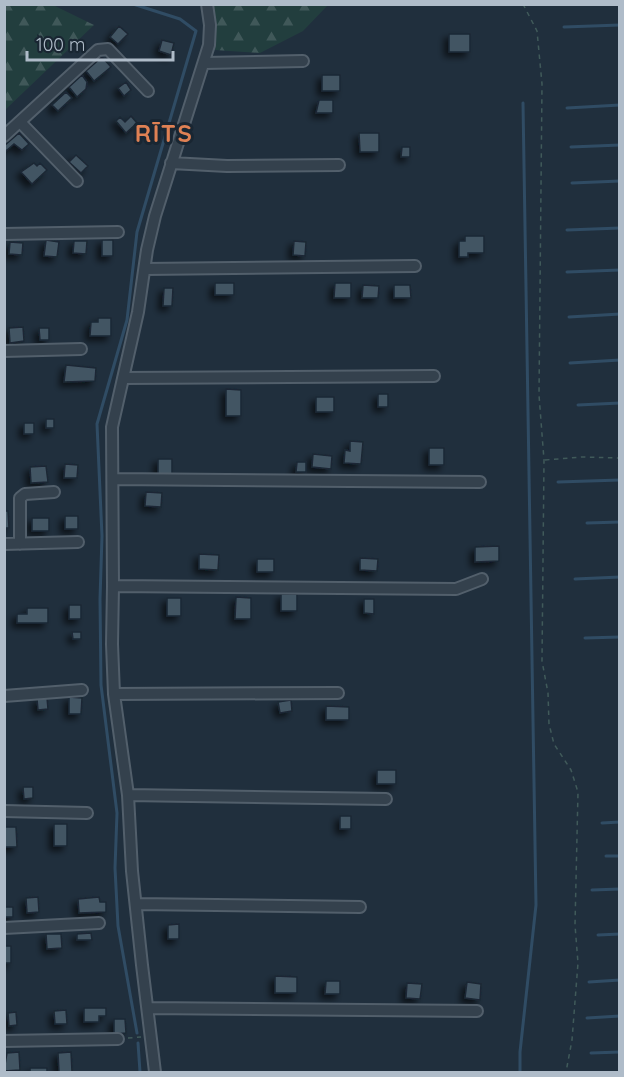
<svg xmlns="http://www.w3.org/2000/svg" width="624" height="1077" viewBox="0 0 624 1077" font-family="Quicksand,sans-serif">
<defs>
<pattern id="forest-firs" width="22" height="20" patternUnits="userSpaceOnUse" patternTransform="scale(1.5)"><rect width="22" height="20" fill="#223e3e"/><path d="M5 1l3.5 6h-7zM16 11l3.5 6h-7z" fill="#405859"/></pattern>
<filter id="shadow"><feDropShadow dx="-4.5" dy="4.5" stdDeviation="3" flood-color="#0009"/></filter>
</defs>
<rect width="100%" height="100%" fill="#202f3d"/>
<path fill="url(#forest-firs)" d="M5,4L53,5L94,25L5,110Z
M211,5H390L327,6L303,31L260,53L215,50Z"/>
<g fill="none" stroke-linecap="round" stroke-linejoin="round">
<path stroke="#304c64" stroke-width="3" d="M133,4L180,19L196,31L137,232L127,320L97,424L102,536L100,599L101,685L117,813L115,868L118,926L137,1033
M564,27L620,25
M567,108L620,105
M571,147L620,145
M572,183L620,181
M567,230L620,228
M567,272L620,270
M569,317L620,314
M570,363L620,360
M578,405L620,403
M558,482L620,480
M587,523L620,522
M575,579L620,577
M585,638L620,637
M602,823L620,822
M606,856H620
M592,890L620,889
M598,935L620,934
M589,982L620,980
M587,1018L620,1016
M138,1043L140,1072
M591,1053L620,1052
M520,1072V1052L536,905L523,103"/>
</g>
<path fill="#435564" stroke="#1b2834" stroke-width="1.5" filter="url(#shadow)" d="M119,26L128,34L118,44L110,37Z
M449,34H470V52H449Z
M162,40L174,43L171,55L159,51Z
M102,57L111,67L94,81L86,71Z
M82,75L87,82L86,89L77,97L69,87Z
M322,75H340V91H322Z
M126,82L131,90L124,96L118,88Z
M66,92L72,98L58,111L52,105Z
M319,100H333V113H316Z
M131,116L137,123L126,133L116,121L120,117L125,122Z
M19,133L29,144L22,150L14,144L6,151L4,146Z
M359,133H379V152H360Z
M402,147H410V157H401Z
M76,155L88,166L81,173L69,162Z
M34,163L37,166L40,163L47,170L32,184L21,172Z
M465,236H484V253H468V257H459V241H465Z
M46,240L59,242L57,257L44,256Z
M102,240H113V256H102Z
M74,241H87L86,254L73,253Z
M294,241L306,242L305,256L293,255Z
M10,242L23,243L22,255L9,254Z
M215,283H234V295H215Z
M335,283H351V298H334Z
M363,285L379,286L378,298H362Z
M394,285H410L411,298H394Z
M164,288H173L172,306H163Z
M98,318H111V336H90L91,322H98Z
M23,327L24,341L10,343L9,328Z
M39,328H49V340H40Z
M66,365L96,368L95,381L64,382Z
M226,389L241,390V416H226Z
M378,394H388V407H378Z
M316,397H334V412H316Z
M46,419H54V428H46Z
M24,423H34V434H24Z
M350,441L363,442L361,464L344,463L345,450L350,451Z
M429,448H444V465H429Z
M313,454L332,456L331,469L312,467Z
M158,459H172V474H158Z
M297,462H306V472H296Z
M65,464L78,465L77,478H64Z
M46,466L48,482L31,483L30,467Z
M146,492L162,493L161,507L145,506Z
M4,511H8L9,528H4Z
M65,516H78V529H65Z
M32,518H49V531H32Z
M499,546V561L475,562V547Z
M199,554L219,555L218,570L199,569Z
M360,558L378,559L377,571L360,570Z
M257,559H274V572H257Z
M281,594H297V611H281Z
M236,597L251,598V619H235Z
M167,598H181V616H167Z
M364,599H374V614L364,613Z
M69,605H81V619H69Z
M27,608H48V623H17V614H27Z
M72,632H81V639H73Z
M69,697L82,698L81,714H69Z
M47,698L48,709L38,710L37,699Z
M291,700L292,711L280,713L278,702Z
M326,706L349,707V720H326Z
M377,770H396V784H377Z
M23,787H33V798L24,799Z
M340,816H351V829H340Z
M54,824H67V846H54Z
M4,827H16L17,847H4Z
M38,897L39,912L27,913L26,898Z
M99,897L100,902H106V912L79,913L78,899Z
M4,907H13V917H4Z
M179,924V939H168V925Z
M91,933L92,940H77V934Z
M46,934H61L62,948L47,949Z
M4,946H11V963H4Z
M275,976L297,977V993H275Z
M326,981H340V994H325Z
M467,982L481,984L480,1000L465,998Z
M407,983L422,984L420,999L406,998Z
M84,1008H106V1016H99V1022H84Z
M66,1010L67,1024H55L54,1011Z
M16,1012L17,1025L9,1026L8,1013Z
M114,1019H125L126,1033L114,1034Z
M19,1052L20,1070L4,1071L7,1053Z
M71,1052L72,1072H59L58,1053Z
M30,1068H47V1072H30Z"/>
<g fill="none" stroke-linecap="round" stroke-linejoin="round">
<g stroke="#525f6b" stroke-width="14">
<path id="minor" d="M204,63L303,61
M20,122L77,181
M4,136L98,50L108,49L148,91
M171,163L227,166L339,165
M4,234L118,232
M145,269L415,266
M4,351L81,349
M123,378L434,376
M113,479L480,482
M4,544L78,542
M20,544V498L25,494L54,492
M113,586L456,589L482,579
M114,694L338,693
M4,696L82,690
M128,795L386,799
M4,811L87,813
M136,904L360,907
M4,928L99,923
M148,1008L477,1011
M4,1041L118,1039
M155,1072L142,965L132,871L128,795L114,694L112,644L113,586L112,427L138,312L147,250L155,216L209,45L210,25L207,4"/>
</g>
<path stroke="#405a5a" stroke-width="1.5" stroke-dasharray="4.5 4.5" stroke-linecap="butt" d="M523,4L537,31L542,84L539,395L544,460L542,661L548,693L549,724L554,744L571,770L578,792L575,925L578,963L572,1040L566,1072
M545,460L581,457L620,458
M128,1038L141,1037"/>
<use href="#minor" stroke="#34414d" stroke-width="10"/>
</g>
<g text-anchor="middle" stroke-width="6" stroke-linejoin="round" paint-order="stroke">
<g font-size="24" font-weight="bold" letter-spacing="1.5" fill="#df8154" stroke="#192632">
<text x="164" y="142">RĪTS</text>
</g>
</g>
<rect width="624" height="1077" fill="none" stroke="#afbcc9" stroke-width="12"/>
<path d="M27 51v9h146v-9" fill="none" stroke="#afbcc9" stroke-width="3"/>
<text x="36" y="51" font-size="18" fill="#afbcc9" stroke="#192632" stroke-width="4.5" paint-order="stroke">100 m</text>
</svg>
